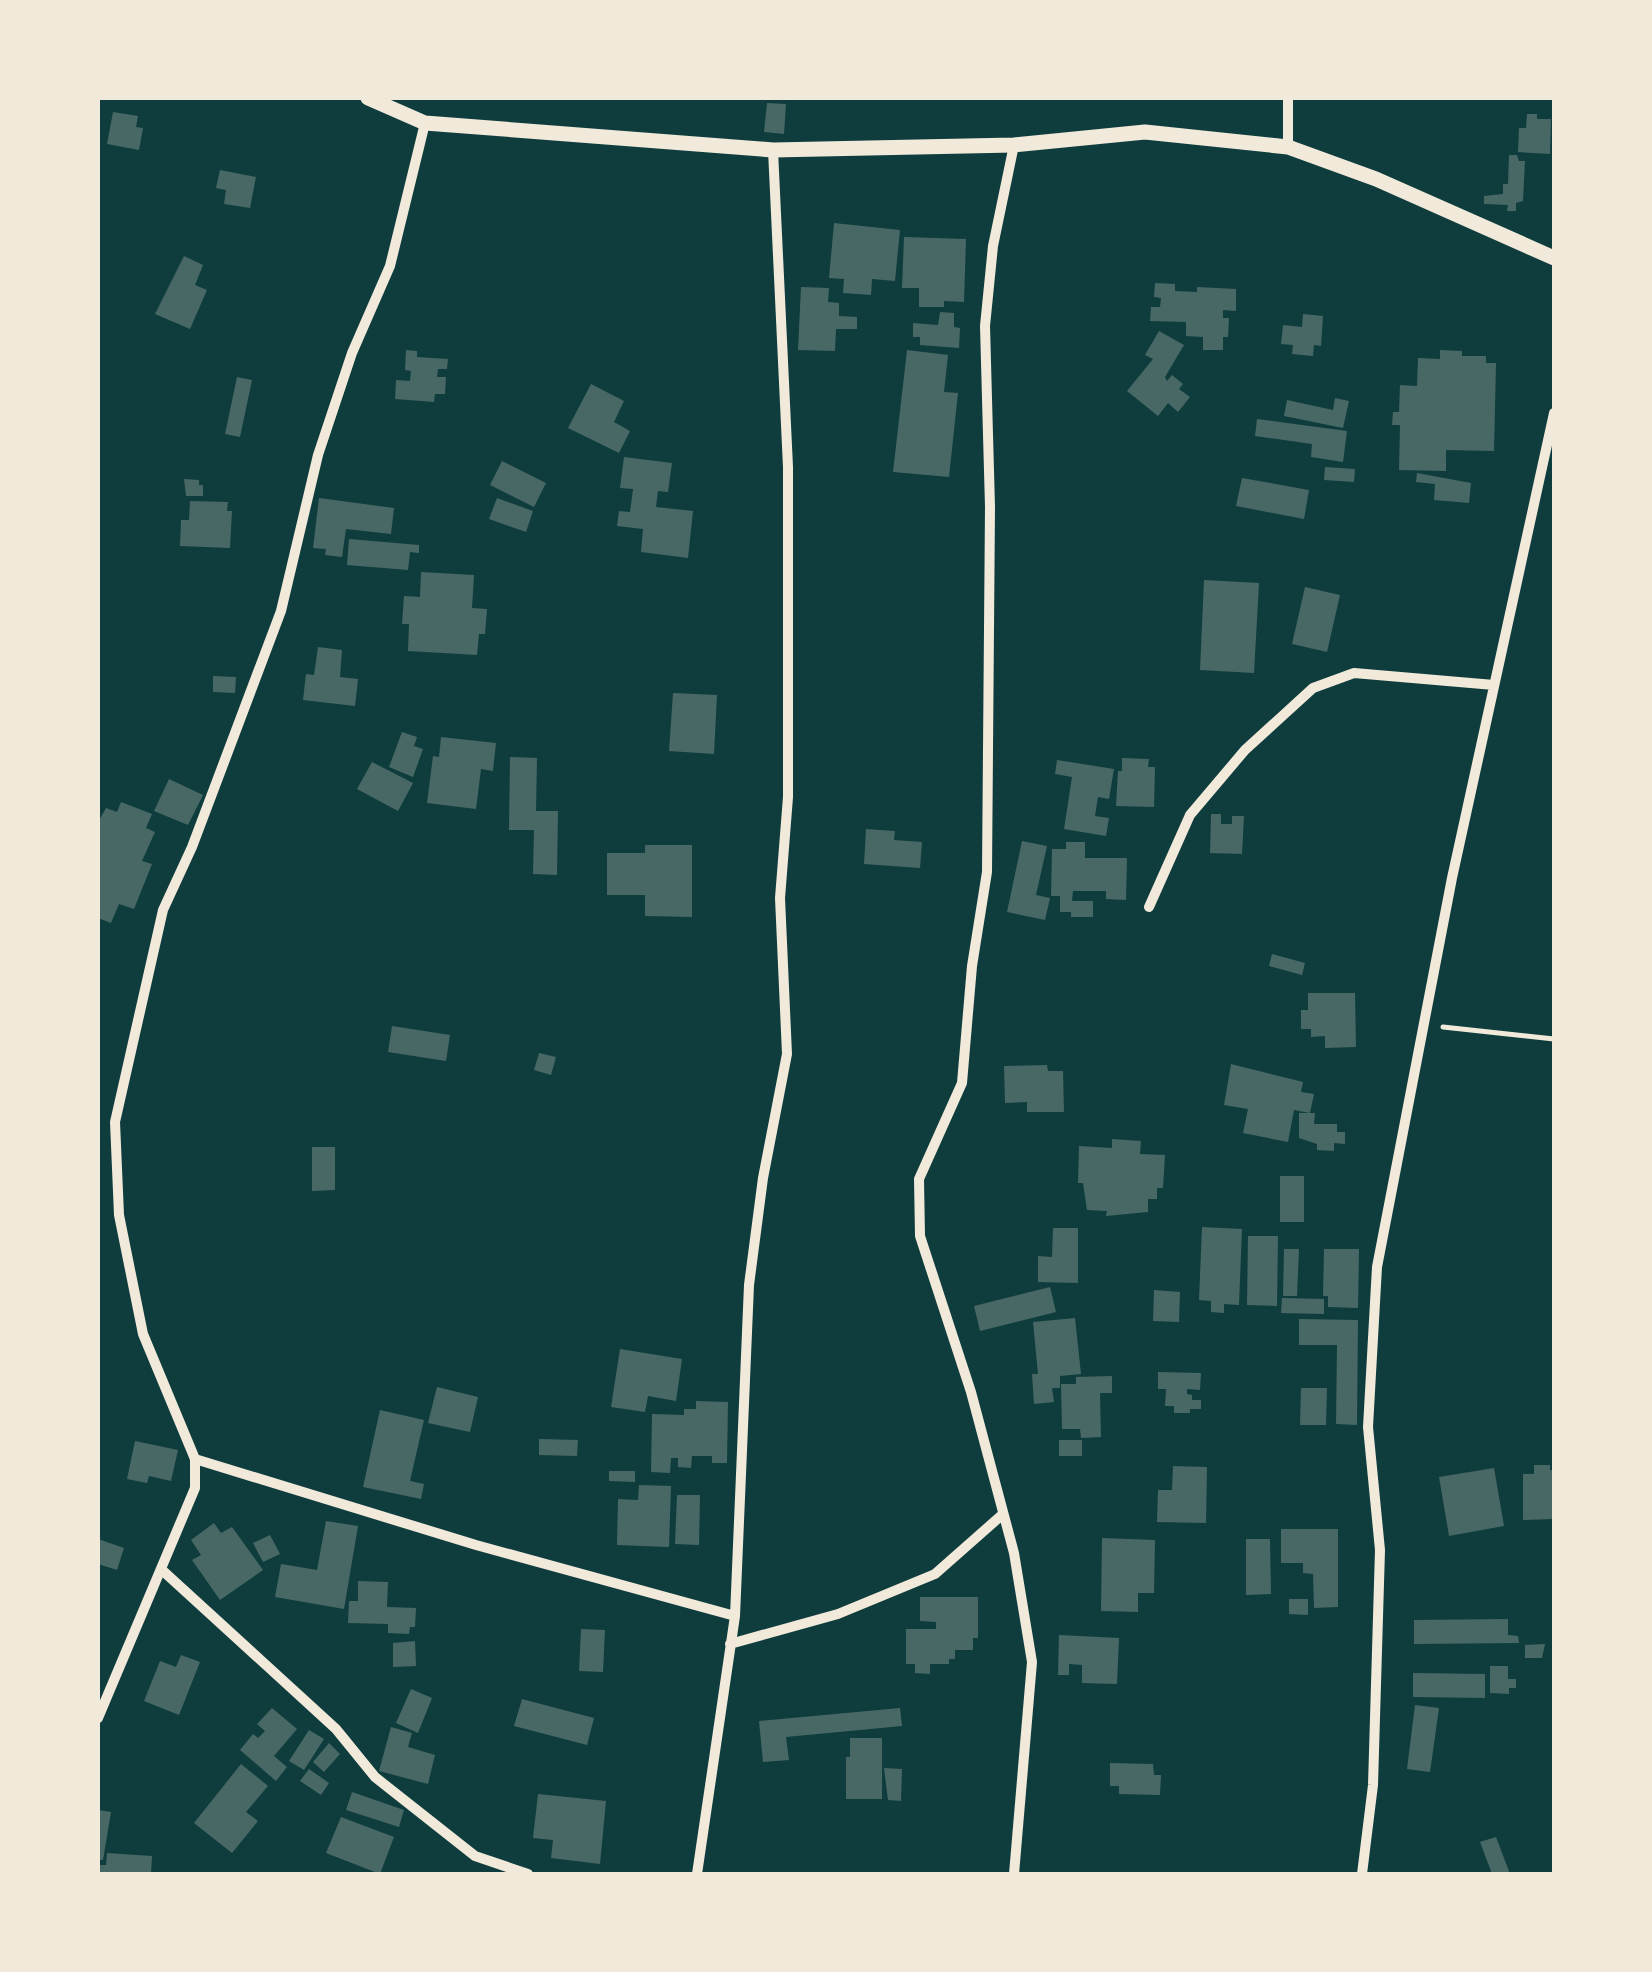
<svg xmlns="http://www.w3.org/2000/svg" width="1652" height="1972" viewBox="0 0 1652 1972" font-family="'Sofia Sans Condensed',sans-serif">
<rect width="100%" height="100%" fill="#0f3d3e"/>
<path fill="#486865" d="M767,103L786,104L784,134L764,132Z
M113,112L138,116L136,127L143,128L139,150L107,144Z
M1527,114H1537V119H1551L1550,154L1518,152L1519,128H1526Z
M1509,155H1517L1519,161H1525L1523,201L1516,203V211H1507L1508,205L1484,204V196L1503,194V184H1508Z
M220,170L256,177L250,208L224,204L226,190L216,188Z
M834,223L900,230L895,281L872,279L871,295L843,293L844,279L829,278Z
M904,237L966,239L964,302L944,301V307H919V288H902Z
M184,256L203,265L195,285L207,290L190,329L155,314Z
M1155,283L1175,284V291L1197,292V287L1236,289V311L1223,310V318H1229L1228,337H1223V350H1203V337L1186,336V322L1150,321L1151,307H1160L1161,298L1154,297Z
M801,287L829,288L828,302L839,303V316L857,317V329H836L835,351L798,350Z
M940,312L954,313V327L960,328L959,348L920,345V337H913V323L938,325Z
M1303,314L1323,316L1321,346L1314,345L1313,356L1292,354L1293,345L1281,344L1283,325L1302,327Z
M1159,331L1184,345L1165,377L1167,381L1172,375L1183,384L1179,389L1190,397L1178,412L1168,403L1158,416L1127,391L1153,359L1145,355Z
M406,350L417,351V357L448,359L447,369H438L437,377H446L445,394H435L434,402L395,399L396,380L410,381L411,371L405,370Z
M907,350L948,355L944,392L958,393L949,477L893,472Z
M1440,350L1462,351V356H1486V363H1496L1494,451L1446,450V471L1399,470L1400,425H1392L1393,412H1399L1400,385L1417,386L1418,358L1440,359Z
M237,377L252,380L240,437L225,434Z
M591,384L624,401L614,422L630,431L619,453L568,428Z
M1335,398L1349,401L1343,428L1284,416L1287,400L1333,410Z
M1257,419L1347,431L1343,462L1311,457L1312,444L1255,436Z
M624,457L672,463L668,492L658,491L656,507L693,511L688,558L641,552L643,529L617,526L619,511L630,512L633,489L620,488Z
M502,461L546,483L534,507L490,485Z
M1325,467L1355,469L1354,482L1324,480Z
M1417,473L1471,483L1469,503L1434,500L1435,484L1416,482Z
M1242,478L1309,490L1304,519L1236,506Z
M184,479L199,480V485H203V496H186Z
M319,498L394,508L391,534L346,529L342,557L325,555L326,549L313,548Z
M497,498L533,511L526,532L489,519Z
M190,501L228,502L227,511H232L230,548L180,546L181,520H189Z
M349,539L419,545V553L410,552L408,570L347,565Z
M421,572L474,575L472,608L487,609L485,634H479L477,655L408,651L409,624H402L404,596L420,597Z
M1204,580L1259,583L1254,673L1200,670Z
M1305,587L1340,595L1327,652L1292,644Z
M318,647L342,650L340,677L358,679L355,706L303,700L306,674L314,675Z
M213,676L236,677L235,693L213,692Z
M673,693L717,695L714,754L669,751Z
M402,732L417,737L414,746L423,749L413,777L389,767Z
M441,737L496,743L493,771L481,769L476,809L427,803L433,756L439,757Z
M510,757L537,758L536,811H558L557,875L533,874L534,830H509Z
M1122,758L1149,759L1148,767H1155L1154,807L1116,806L1118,771H1122Z
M1057,760L1114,769L1109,799L1098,797L1095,816L1109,818L1106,836L1064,829L1072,777L1055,774Z
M372,762L413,783L398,811L357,789Z
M169,779L203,795L188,825L154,811Z
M121,802L152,814L146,828L155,832L142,861L152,864L134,909L119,904L111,923L98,918V822L106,808L117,812Z
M1211,814H1221V824H1232V816H1244L1242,854L1210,853Z
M866,829L895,831L894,840L922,842L920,868L864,864Z
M1022,841L1047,846L1036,895L1050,898L1045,920L1007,912Z
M1066,842H1085V858H1127L1126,900L1106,899V891H1073L1072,901H1093V917H1071V912H1060V896H1051L1052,849H1066Z
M645,845H692V917L645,916V895H607V853H645Z
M1272,954L1305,963L1302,975L1269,966Z
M1308,993H1355L1356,1047L1325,1048V1036L1311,1037V1029H1301V1010H1308Z
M392,1026L450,1035L446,1061L388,1052Z
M539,1053L556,1057L551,1075L534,1070Z
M1231,1064L1303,1082L1301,1092L1314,1094L1310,1113L1294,1110L1288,1142L1243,1133L1248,1109L1224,1105Z
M1047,1065L1048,1071H1063L1064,1112H1027V1102L1005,1103L1004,1066Z
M1299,1113H1315L1314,1124H1337V1132H1345V1144L1334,1143V1151L1317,1150V1144L1299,1138Z
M1112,1139L1141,1141L1140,1154L1165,1155L1163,1188H1157V1199H1148V1212L1106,1216L1107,1211L1087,1210L1083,1183H1078L1079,1146L1112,1148Z
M312,1147H335V1190L312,1191Z
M1280,1176H1304V1222H1280Z
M1202,1227L1242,1229L1239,1305L1224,1304V1313L1211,1312V1301L1199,1300Z
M1053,1228H1078V1283L1038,1282V1256L1052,1257Z
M1248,1236H1278L1277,1306L1247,1305Z
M1284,1249H1299L1297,1296H1283Z
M1324,1249H1359L1358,1308L1328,1307V1296H1323Z
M1050,1287L1056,1312L980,1331L974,1306Z
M1154,1290L1180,1292L1179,1322L1153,1321Z
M1282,1298L1324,1299V1314L1281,1313Z
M1075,1318L1081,1374L1060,1376V1388H1052L1054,1402L1034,1404L1032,1374H1038L1033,1322Z
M1299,1319L1358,1320L1357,1425L1336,1424L1337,1345H1299Z
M620,1349L682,1359L676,1401L648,1396L645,1412L611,1407Z
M1158,1372L1201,1373L1200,1390L1187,1389V1394L1192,1395V1400H1201V1409H1190V1413H1174V1406H1165L1166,1389H1158Z
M1112,1376V1393H1100L1101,1437L1081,1438L1080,1429H1062L1061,1384H1076V1377Z
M437,1387L478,1397L470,1432L428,1423Z
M1301,1388H1327L1326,1425H1300Z
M696,1401L728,1402L727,1463H712V1456H692L691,1468L678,1467V1458H671L670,1473L651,1472L652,1414L684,1415V1409H696Z
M380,1410L424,1420L410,1481L424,1484L421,1499L363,1487Z
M539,1439L578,1440L577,1456L539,1455Z
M1059,1440H1082V1456H1059Z
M135,1441L178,1450L171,1481L149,1476L147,1483L127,1479Z
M1534,1465H1550V1470H1554V1519L1523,1520V1474H1534Z
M1173,1466L1207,1467L1206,1523L1157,1522L1158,1490H1172Z
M1494,1468L1504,1526L1449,1536L1439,1477Z
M609,1471H635V1482L609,1481Z
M639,1485L671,1486L669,1547L617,1545L618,1499L638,1500Z
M677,1495H700L699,1545L675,1544Z
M326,1521L358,1526L344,1609L275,1597L281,1564L317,1570Z
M214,1523L221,1533L232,1527L263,1570L220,1600L192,1560L201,1555L191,1540Z
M1281,1529H1338V1607L1314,1608L1313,1574L1303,1573V1563H1281Z
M270,1535L280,1554L263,1562L253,1543Z
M1102,1538L1155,1540L1154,1593H1138V1612L1101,1611Z
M98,1539L124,1548L117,1570L98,1564Z
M1246,1539H1270L1271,1594L1246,1595Z
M358,1581L388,1582L387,1607L416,1608L415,1627H410L409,1634L388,1633V1624L348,1623L349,1601H358Z
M920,1597H978V1638H973V1650H955V1659H949V1664H930V1674L915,1673V1664H906V1629H936V1622L920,1621Z
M1289,1599H1308V1615L1289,1614Z
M1508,1619V1635L1518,1636L1519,1643L1414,1644V1620Z
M581,1629L605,1630L603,1672L579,1671Z
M1059,1635L1119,1638L1117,1684L1082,1683V1665L1069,1664V1675H1058Z
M415,1641L416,1666L393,1667V1643Z
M1545,1644L1542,1658H1525V1645Z
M181,1655L200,1662L179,1715L144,1701L160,1661L176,1667Z
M1490,1666H1508V1679H1516V1688H1509V1694L1490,1693Z
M1413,1673L1485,1674V1698L1413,1697Z
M411,1689L432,1698L418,1733L396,1723Z
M522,1699L594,1718L587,1745L514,1726Z
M1415,1705L1439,1708L1430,1772L1407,1769Z
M272,1708L297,1729L274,1756L287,1767L276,1781L240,1750L253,1734L258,1738L265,1731L257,1724Z
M900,1708L902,1726L786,1737L789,1760L763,1762L759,1721Z
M391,1727L412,1733L408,1747L435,1755L428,1784L379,1771Z
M309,1730L324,1739L304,1770L289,1761Z
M850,1738H882V1799H846V1757H850Z
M329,1743L340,1754L324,1772L313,1762Z
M1110,1763L1153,1764L1154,1775H1161L1160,1795L1119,1794V1786H1110Z
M241,1764L268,1786L246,1812L258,1821L232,1853L194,1823Z
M884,1768L902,1769L901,1801L888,1800Z
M309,1769L329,1783L321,1795L300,1781Z
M352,1792L404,1810L399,1827L346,1810Z
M538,1794L606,1801L600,1864L551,1858L553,1840L533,1838Z
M98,1810L111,1812L103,1860H98Z
M341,1817L394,1837L380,1874L326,1853Z
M1496,1837L1510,1874H1492L1480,1842Z
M107,1853L152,1856L151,1874H98V1865H106Z"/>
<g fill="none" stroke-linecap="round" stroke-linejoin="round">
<path stroke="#f1e9da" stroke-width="5" d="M1443,1027L1554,1039"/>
<path stroke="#f1e9da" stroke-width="10" d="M1014,145L993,246L985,326L990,507L987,872L972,966L962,1083L919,1179L920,1236L971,1392L1014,1553L1032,1662L1014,1874
M1288,147V98
M1149,907L1190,815L1245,750L1313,688L1354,673L1494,685
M195,1459L476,1545L735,1616
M162,1570L336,1729L375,1777L475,1856L528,1874
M730,1644L838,1614L935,1574L1003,1514
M98,1718L195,1488V1459L143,1334L119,1215L115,1122L163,910L192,847L281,611L318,455L352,353L390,266L425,123
M697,1874L735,1616L749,1285L763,1178L787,1054L780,898L788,797V467L773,150
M1362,1874L1373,1785L1380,1550L1368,1427L1377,1267L1452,878L1554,413"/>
<path stroke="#f1e9da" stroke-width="15" d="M368,98L425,123L773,150L1014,145L1145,132L1288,147L1376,179L1554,258"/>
</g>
<rect width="1652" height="1972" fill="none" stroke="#f1e9da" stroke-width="200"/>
</svg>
